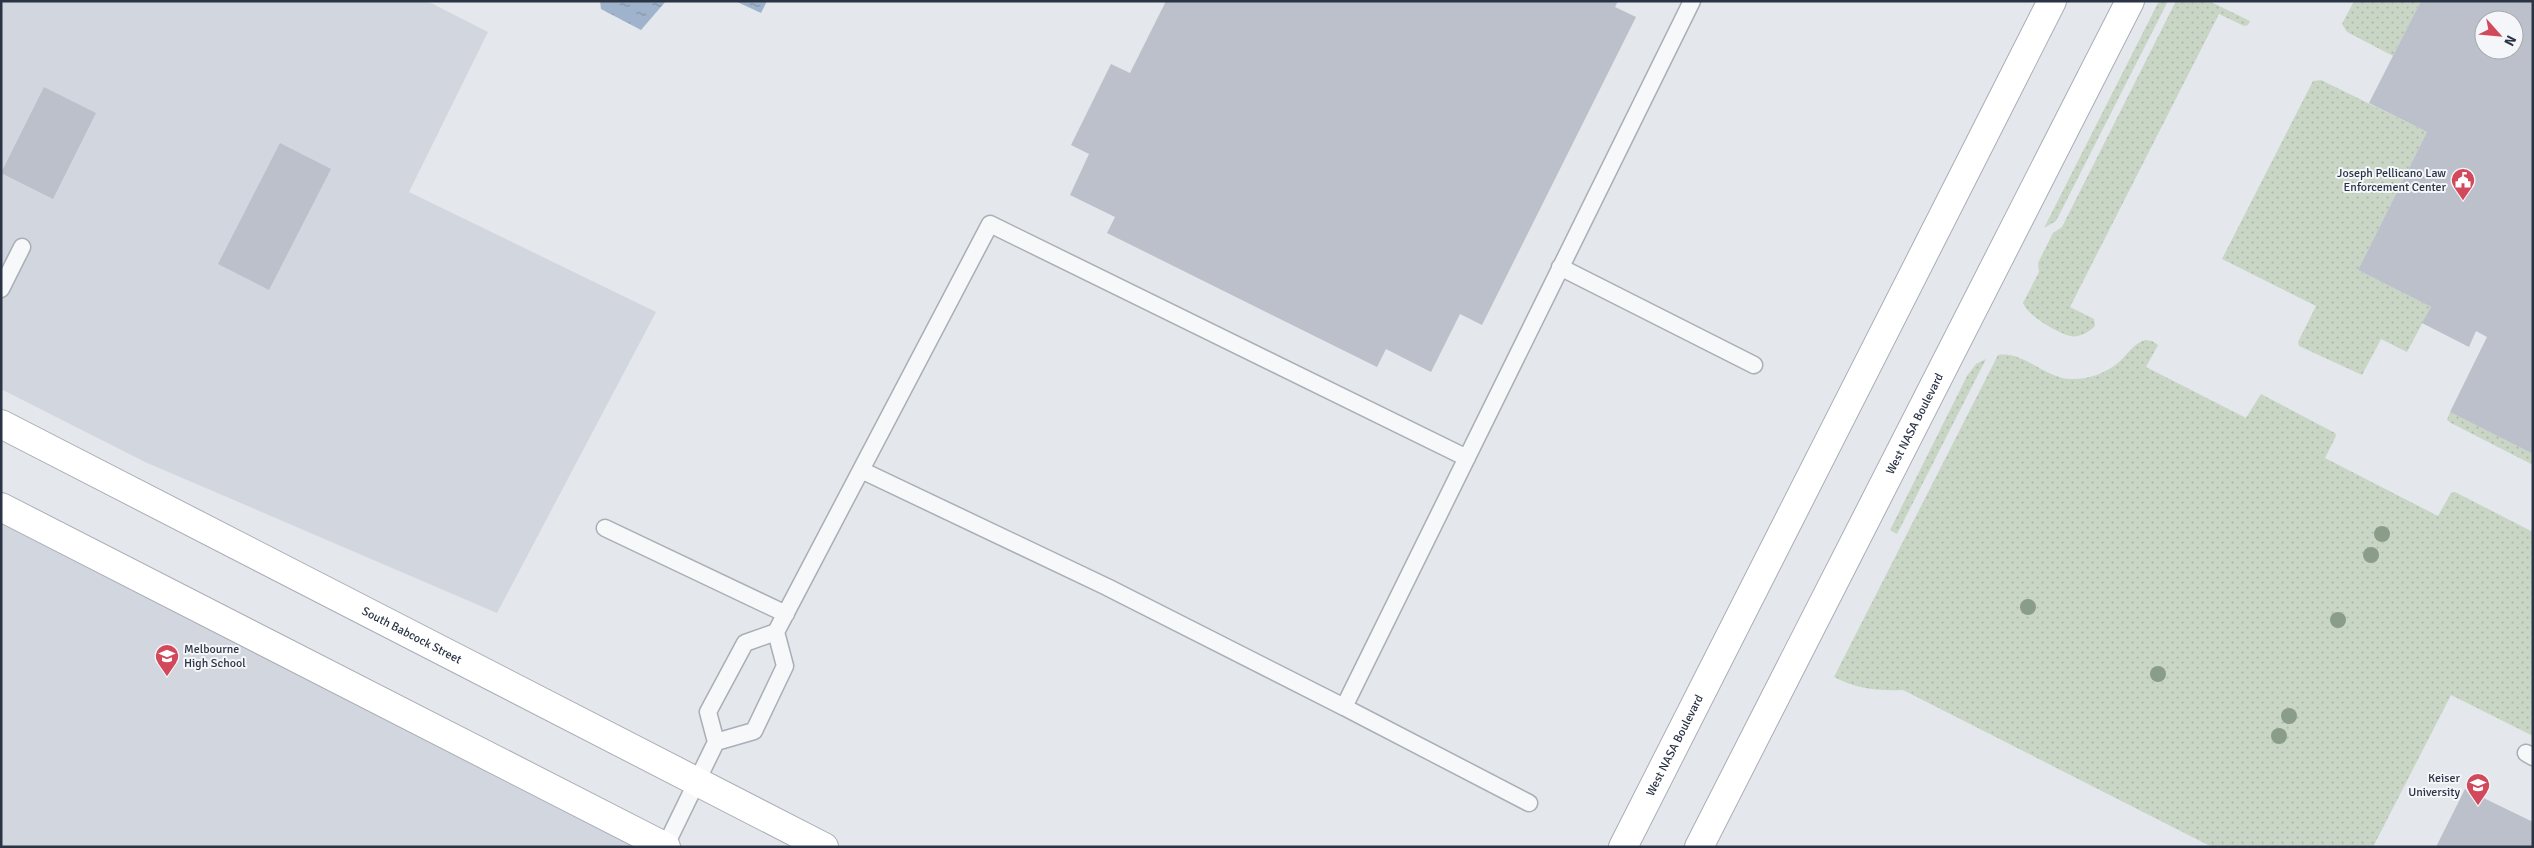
<svg xmlns="http://www.w3.org/2000/svg" width="2534" height="848" viewBox="0 0 2534 848" font-family="Signika,sans-serif">
<defs>
<pattern id="green-dots" width="8" height="8" patternUnits="userSpaceOnUse" patternTransform="scale(1.25)"><rect width="8" height="8" fill="#c9d6c5"/><path d="M2 2h.1M6 6h.1" fill="none" stroke="#adb8ab" stroke-width="1.8" stroke-linecap="round"/></pattern>
<pattern id="water-ripples" width="26" height="14" patternUnits="userSpaceOnUse" patternTransform="scale(1.25)"><rect width="26" height="14" fill="#9fb4cc"/><path d="M2 4q2-2 4 0t4 0M15 11q2-2 4 0t4 0" fill="none" stroke="#8293a7"/></pattern>
</defs>
<rect width="100%" height="100%" fill="#e4e7ec"/>
<path fill="#d2d6de" d="M1,1H427L488,32L409,192L656,312L497,613L145,462L1,389Z
M1,507L666,847H1Z"/>
<path fill="url(#green-dots)" d="M2159,1H2168L2056,221L2044,228Z
M2176,1H2209L2250,21L2248,25L2244,26L2219,14L2070,307L2094,319L2095,326C2090,332 2078,338 2070,336C2056,332 2028,316 2023,303L2039,272L2038,263L2053,233L2062,227Z
M2354,1H2421L2393,56L2347,32L2342,24Z
M2321,80L2427,132L2358,270L2431,307L2407,352L2381,339L2362,375L2299,346L2298,342L2316,306L2222,259L2313,81Z
M2145,340L2152,341L2158,345L2146,367L2246,418L2261,394L2335,433L2336,436L2325,458L2438,516L2451,493L2455,492L2533,532V736L2451,695L2373,847H2212L1903,690C1877,691 1857,689 1834,677L1998,355C2025,351 2046,380 2073,379C2090,379 2106,373 2119,362C2128,354 2133,344 2145,340Z
M1986,359L1897,534L1890,530L1967,376L1976,364Z
M2450,412L2533,454V465L2451,423L2447,420Z"/>
<path fill="url(#water-ripples)" d="M600,1H666L641,30L601,9Z
M735,1H767L761,13Z"/>
<path fill="#bbc0ca" fill-rule="evenodd" d="M1166,1H1618L1615,7L1636,17L1482,325L1460,314L1431,372L1386,349L1377,367L1107,233L1115,217L1070,195L1089,154L1071,145L1111,64L1130,73Z
M2421,1H2533V454L2450,412L2487,337L2476,331L2469,347L2422,323L2431,307L2358,270L2427,132L2369,103ZM2484,20H2514V50H2484Z
M44,87L96,113L53,199L1,173Z
M280,143L331,169L269,290L218,264Z
M2465,789L2533,822V847H2436Z"/>
<g fill="none" stroke-linecap="round" stroke-linejoin="round">
<g stroke="#a9aeb7" stroke-width="19">
<path id="service" d="M1560,267L1754,365
M1,289L22,247
M861,470L1107,587L1344,707L1692,1
M605,528L786,614
M776,632L990,224L1467,458
M1344,707L1529,803
M2526,753L2533,757
M665,847L716,742L708,712L745,643L776,632L785,666L754,731L716,742"/>
</g>
<g stroke="#a9aeb7" stroke-width="30">
<g id="secondary">
<path id="s1" d="M1,424L824,847"/>
<path d="M1,507L666,847"/>
<path id="s2" d="M1623,847L2052,1"/>
<path id="s3" d="M1699,847L2130,1"/>
</g>
</g>
<use href="#service" stroke="#f7f8fa" stroke-width="16"/>
<use href="#secondary" stroke="#fff" stroke-width="28"/>
</g>
<g fill="#899d89">
<circle cx="2382" cy="534" r="8"/>
<circle cx="2371" cy="555" r="8"/>
<circle cx="2028" cy="607" r="8"/>
<circle cx="2338" cy="620" r="8"/>
<circle cx="2158" cy="674" r="8"/>
<circle cx="2289" cy="716" r="8"/>
<circle cx="2279" cy="736" r="8"/>
</g>
<defs>
<g id="civic-pin" transform="scale(1.25)"><path d="M0 17L-7.5 6A9.5 9.5 0 1 1 7.5 6Z" fill="#d1495b" stroke="#f4f6f9"/><path d="M-.6-6.5H3V-4.5H.6V-3L4-1V1h2V6H-6V1h2V-1L-.6-3ZM-1.2 2.5V6h2.4V2.5Z" fill="#fff"/></g>
<g id="school-pin" transform="scale(1.25)"><path d="M0 17L-7.5 6A9.5 9.5 0 1 1 7.5 6Z" fill="#d1495b" stroke="#f4f6f9"/><path d="M0-5L7-2L0 1L-7-2ZM-4 1L0 2.5L4 1V4Q0 6-4 4Z" fill="#fff"/></g>
<g id="university-pin" transform="scale(1.25)"><path d="M0 17L-7.5 6A9.5 9.5 0 1 1 7.5 6Z" fill="#d1495b" stroke="#f4f6f9"/><path d="M0-5L7-2L0 1L-7-2ZM-4 1L0 2.5L4 1V4Q0 6-4 4Z" fill="#fff"/></g>
</defs>
<g fill-rule="evenodd">
<use href="#civic-pin" x="2463" y="180"/>
<use href="#school-pin" x="167" y="656"/>
<use href="#university-pin" x="2478" y="785"/>
</g>
<g text-anchor="middle" stroke-width="4" stroke-linejoin="round" paint-order="stroke">
<g font-size="12" fill="#2b3445" stroke="#f4f6f9" text-anchor="end">
<text x="2446" y="177">Joseph Pellicano Law<tspan x="2446" dy="14">Enforcement Center</tspan></text>
<text x="184" y="653" text-anchor="start">Melbourne<tspan x="184" dy="14">High School</tspan></text>
<text x="2460" y="782">Keiser<tspan x="2460" dy="14">University</tspan></text>
</g>
<g font-size="12" fill="#2b3445" stroke="#f4f6f9">
<text dy="4" stroke="none"><textPath href="#s3" startOffset="475">West NASA Boulevard</textPath></text>
<text dy="4" stroke="none"><textPath href="#s1" startOffset="462">South Babcock Street</textPath></text>
<text dy="4" stroke="none"><textPath href="#s2" startOffset="114">West NASA Boulevard</textPath></text>
</g>
</g>
<rect width="2534" height="848" fill="none" stroke="#2b3445" stroke-width="5"/>
<g transform="translate(2499 35) rotate(117)"><circle r="24" fill="#f4f6f9" stroke="#a4a8b1"/>
<path d="M0-4L9 19L0 12L-9 19Z" fill="#d1495b"/>
<text y="-8" font-size="14" font-weight="bold" text-anchor="middle" fill="#2b3445">N</text>
</g>
</svg>
